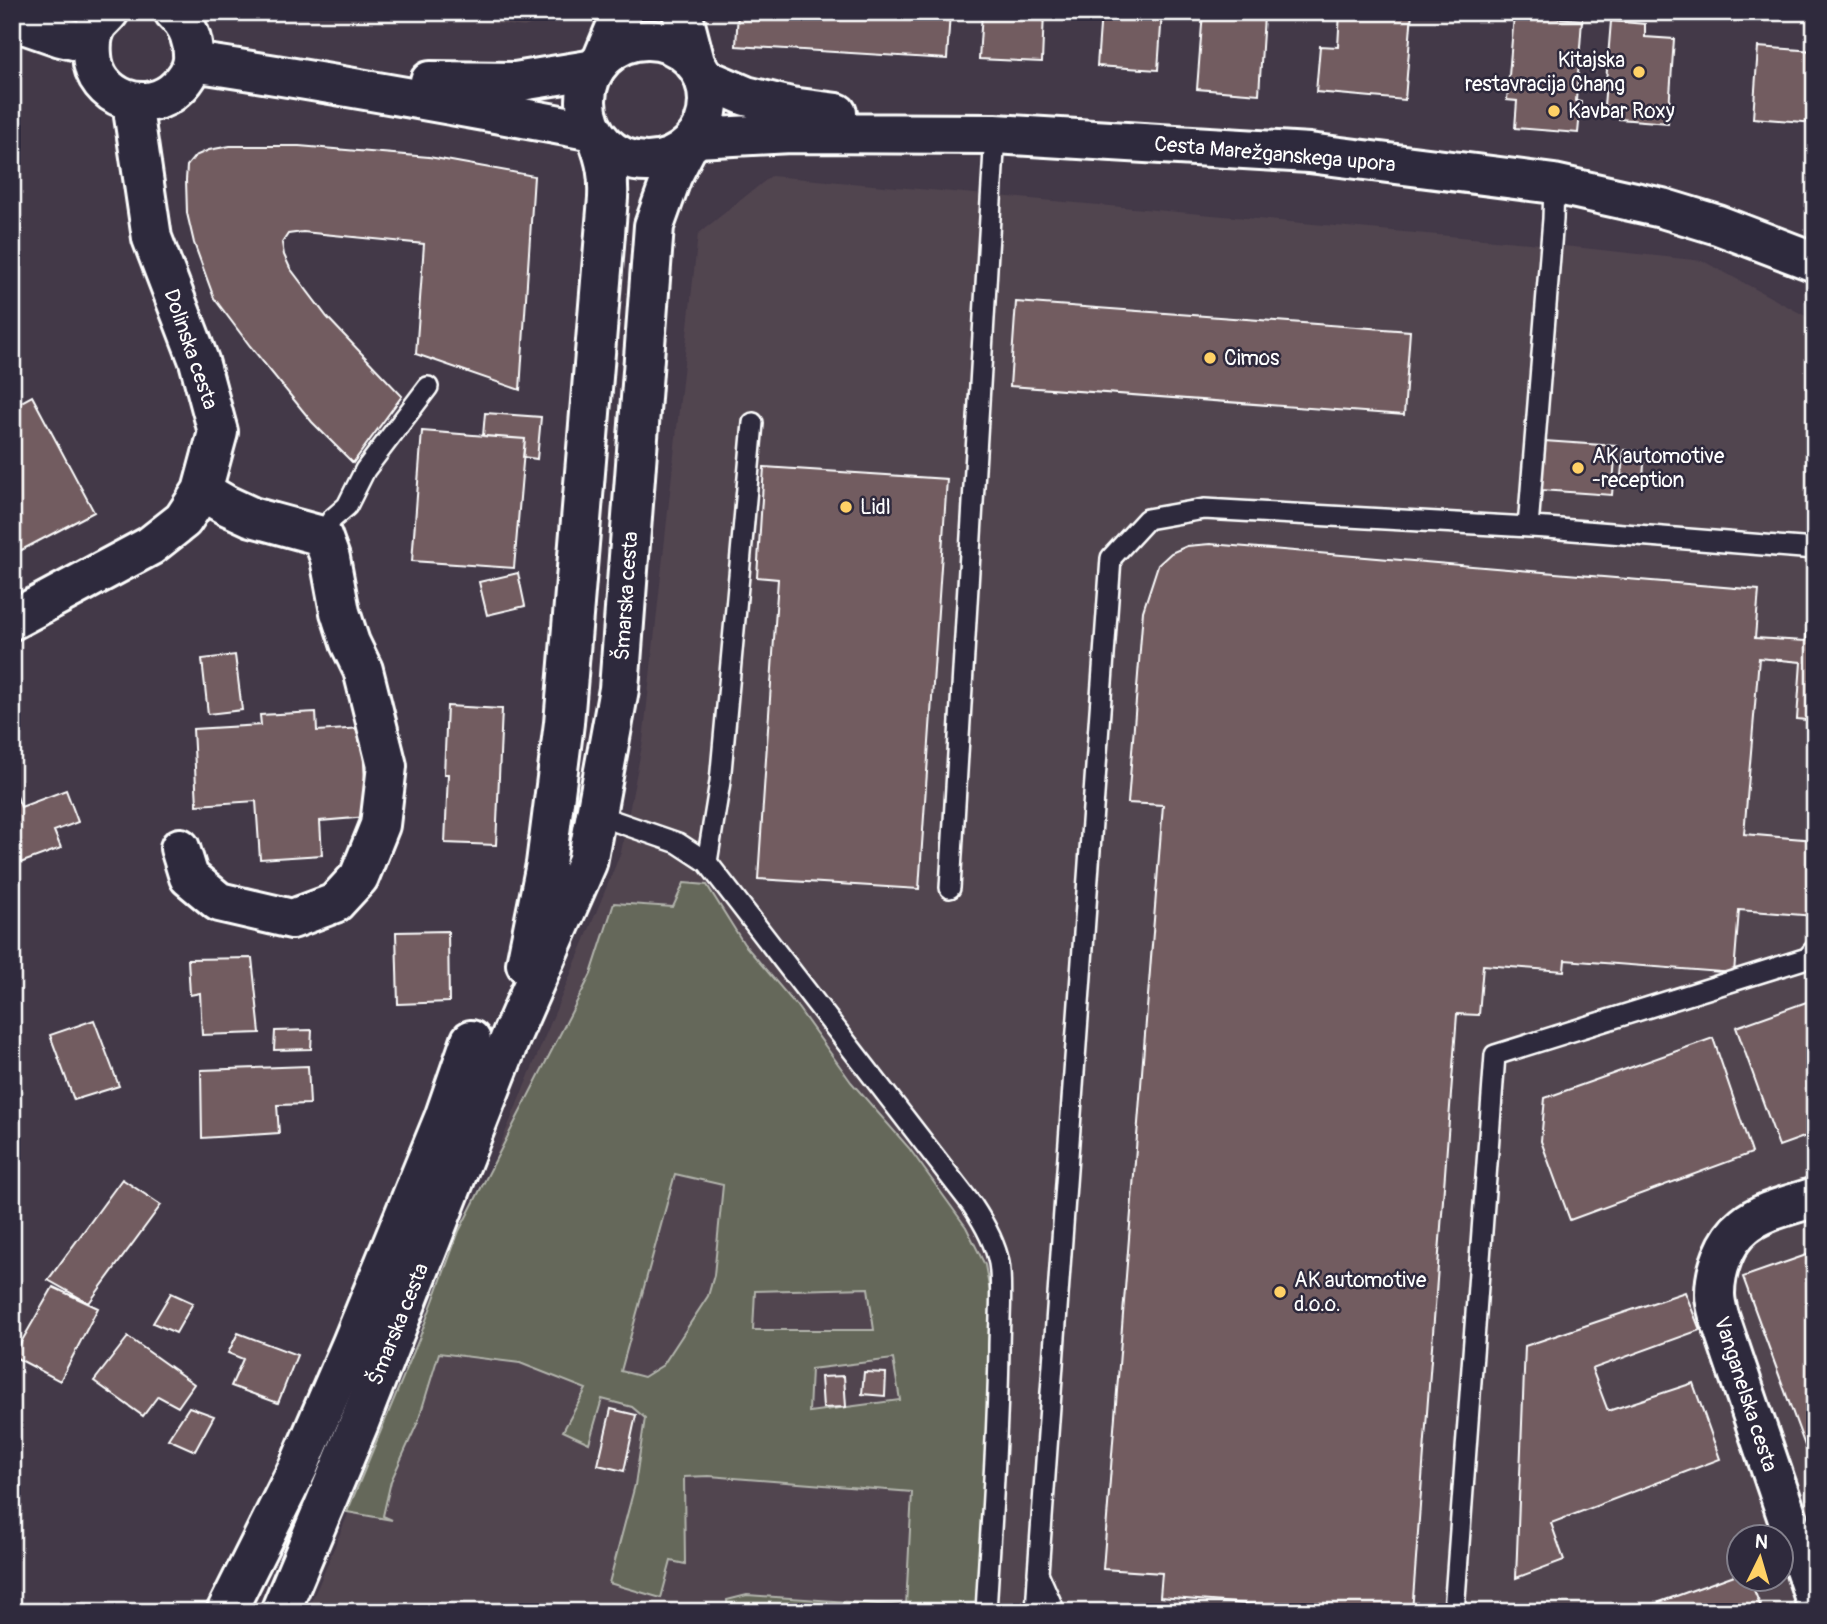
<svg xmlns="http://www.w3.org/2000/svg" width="1827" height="1624" viewBox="0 0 1827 1624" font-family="Pangolin,sans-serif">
<rect width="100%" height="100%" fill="#433948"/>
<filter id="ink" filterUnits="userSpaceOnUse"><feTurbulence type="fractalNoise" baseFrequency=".0143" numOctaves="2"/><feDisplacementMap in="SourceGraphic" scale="14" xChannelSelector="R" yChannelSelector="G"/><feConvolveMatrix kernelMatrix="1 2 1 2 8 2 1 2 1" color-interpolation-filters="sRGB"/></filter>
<g filter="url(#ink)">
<path fill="#514450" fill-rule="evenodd" d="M401,12H551L548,19L524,27Z
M771,176L1574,247L1703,261L1815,321V1612H306L320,1582L621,852L643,741L698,234ZM1740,1536H1782V1578H1740Z"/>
<path fill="#65685a" stroke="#b2b4ac" stroke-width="2" fill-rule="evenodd" d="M684,883L707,885L744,944L796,1005L851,1082L909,1148L966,1227L985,1265L991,1297L988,1353L989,1420L978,1612H728L727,1600L747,1595L906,1606L912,1492L709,1476L684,1477L685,1564L671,1561L661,1598L609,1583L635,1485L645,1418L632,1407L602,1399L589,1443L563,1431L586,1389L520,1363L439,1353L418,1422L391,1481L383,1516L392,1520L347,1512L419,1339L459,1231L591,974L614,903L673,907ZM675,1174L723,1185L714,1275L708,1296L663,1365L644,1377L621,1371ZM868,1288L874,1330H753L755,1291ZM893,1359L900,1400L809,1412L811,1369Z"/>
<path fill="#725c61" stroke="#fff" stroke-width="2" d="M738,12H950L947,59L736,46Z
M982,12H1044L1042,62L979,59Z
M1101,12H1162L1158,70L1097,66Z
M1203,12H1246V14L1264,16L1259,94L1197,89Z
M1340,12H1412L1405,100L1316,92L1320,46L1338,47Z
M1514,15L1582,20L1576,101L1581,102L1578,133L1515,128L1517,101L1507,100Z
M1611,21L1645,24V37L1674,39L1668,123L1619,119L1620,107L1604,106Z
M1758,47L1814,51L1812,88H1815V123L1753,118Z
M230,146H299L429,157L534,176L520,390L416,354L424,244L303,232L288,234L282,243L284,255L290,268L327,317L402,396L353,463L312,422L250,346L214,298L194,243L187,213L186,180L187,166L195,156L209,150Z
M1016,302L1410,331L1404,415L1010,386Z
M32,396L94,512L12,555V407Z
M485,413L541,417L537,459L523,457L525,439L483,436Z
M422,431L525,439L514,568L412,561Z
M1544,441L1616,446L1612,495L1541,490Z
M1624,450L1645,452L1643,477L1621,475Z
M764,467L947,479L919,889L758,879L778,579L757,577Z
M1210,544L1759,590L1755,638L1806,641L1810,592H1815V721L1797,719L1801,662L1759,658L1744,834L1815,840V916L1739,910L1734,973L1565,960L1564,971L1483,965L1479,1015L1457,1014L1412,1612H1348L1160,1597L1162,1573L1103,1569L1163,805L1128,803L1143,611L1158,565L1171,553L1187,546Z
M518,573L525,606L487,615L479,582Z
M235,655L242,710L208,714L202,659Z
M447,706L502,709L496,845L445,843L448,774H444Z
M316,712L317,731L362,728L367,817L320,821L322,855L260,859L256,801L197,805L193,729L261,725L260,715Z
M12,783L21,807L66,790L78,822L54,831L61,848L12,866Z
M448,931L449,1002L398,1004L396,932Z
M252,958L260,1033L202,1035L200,993L190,995L188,959Z
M1815,999V1133L1779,1146L1736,1027Z
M94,1020L119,1086L74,1100L50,1035Z
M312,1030L311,1049L274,1050L275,1031Z
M1713,1038L1752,1153L1570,1220L1541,1141L1545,1098Z
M308,1066L310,1104L277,1105L279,1133L202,1138L201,1070Z
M122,1179L161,1205L89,1303L48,1280Z
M1815,1252V1473L1743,1277Z
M53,1287L98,1308L60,1381L13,1356Z
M1685,1292L1700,1330L1592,1369L1608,1411L1693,1383L1720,1459L1551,1523L1564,1560L1516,1578L1525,1346Z
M171,1293L193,1303L176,1333L153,1323Z
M238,1333L297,1355L278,1403L231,1386L243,1359L228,1353Z
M128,1337L194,1384L178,1407L158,1396L143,1416L94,1381Z
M864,1372L886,1373L885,1396L862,1394Z
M844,1376L846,1407L823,1408L821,1377Z
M189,1407L214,1416L195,1451L168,1439Z
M611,1409L636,1415L624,1471L598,1465Z
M1740,1573V1578H1749L1763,1612H1632Z"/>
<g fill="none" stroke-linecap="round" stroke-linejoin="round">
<g stroke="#fff" stroke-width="24">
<path id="service" d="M1528,527L1553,219L1554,184
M322,536L332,519L347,506L365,470L428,387
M597,815L678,843L707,862L972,1205C984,1223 995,1242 999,1263C1003,1286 999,1324 999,1349C998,1437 991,1524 986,1612
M707,862L720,782L753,423
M950,888L995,134
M1036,1612L1038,1578
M1055,1612L1038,1573L1111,558L1147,519L1204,509L1547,528L1815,549
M1454,1612L1495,1055L1807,958L1815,949"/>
</g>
<g stroke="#fff" stroke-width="44">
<path id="minor" d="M12,620L150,546L183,520L202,491L218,432L199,361L152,238L134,116L135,103
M180,848L189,877L219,902L292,919L335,903L359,877L380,825L387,766L363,670L350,643L340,612L330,558L322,536L252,517L226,505L202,491
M1815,1197C1792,1205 1763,1210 1744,1226C1725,1241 1715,1271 1715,1294C1715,1301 1717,1309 1719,1316L1815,1599
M226,1612L298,1468L352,1343L444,1118L471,1040"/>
</g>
<g stroke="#fff" stroke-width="44">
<path id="tertiary" d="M109,12C106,16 101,20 98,24C92,33 91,44 92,55C94,98 148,118 178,87C185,80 192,70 193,60C194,40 188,25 174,12
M12,20L61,37L91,44
M193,62C327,82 460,106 593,131
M704,78L746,96L791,107L837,113
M430,81L515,82L595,69
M696,138L791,133L995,134L1309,153L1554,184L1662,208L1718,225L1815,262"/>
</g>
<g stroke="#fff" stroke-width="44">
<path id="primary" d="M682,12L695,62
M586 101a61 61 0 1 1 122 0a61 61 0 1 1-122 0Z
M603,58L622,12
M526,964L546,864L564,723L608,198C609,175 606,161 598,139
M280,1612L359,1423L512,1034L587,863L619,689L654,226L672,176L687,147"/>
</g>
<use href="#service" stroke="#2f2a3d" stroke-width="19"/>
<use href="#minor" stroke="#2f2a3d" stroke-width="38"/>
<use href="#tertiary" stroke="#2f2a3d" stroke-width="38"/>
<use href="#primary" stroke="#2f2a3d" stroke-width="38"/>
</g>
</g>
<g fill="#ffd166" stroke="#2f2a3d" stroke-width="2.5">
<circle cx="1639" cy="72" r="7"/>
<circle cx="1554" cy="111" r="7"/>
<circle cx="1210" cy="358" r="7"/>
<circle cx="1578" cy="468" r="7"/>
<circle cx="846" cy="507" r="7"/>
<circle cx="1280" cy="1292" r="7"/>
</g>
<g text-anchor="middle" stroke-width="5" stroke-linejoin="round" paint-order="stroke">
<g font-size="21" fill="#fff" stroke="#2f2a3d" text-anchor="start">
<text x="1625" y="67" text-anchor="end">Kitajska<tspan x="1625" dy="24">restavracija Chang</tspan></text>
<text x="1568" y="118">Kavbar Roxy</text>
<text x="1224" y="365">Cimos</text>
<text x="1592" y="463">AK automotive<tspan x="1592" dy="24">-reception</tspan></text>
<text x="860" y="514">Lidl</text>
<text x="1294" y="1287">AK automotive<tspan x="1294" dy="24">d.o.o.</tspan></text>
</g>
<g font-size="21" fill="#fff" stroke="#2f2a3d">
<text transform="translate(1275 154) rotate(5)" y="7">Cesta Marežganskega upora</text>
<text transform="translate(191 349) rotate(71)" y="7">Dolinska cesta</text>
<text transform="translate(626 596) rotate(-86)" y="7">Šmarska cesta</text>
<text transform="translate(398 1324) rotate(-68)" y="7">Šmarska cesta</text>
<text transform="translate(1746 1394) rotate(72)" y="7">Vanganelska cesta</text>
</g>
</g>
<rect width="1827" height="1624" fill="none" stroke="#2f2a3d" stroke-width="42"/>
<rect x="21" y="21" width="1785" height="1582" fill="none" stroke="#fff" stroke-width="2.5" filter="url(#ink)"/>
<g transform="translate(1760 1558) rotate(5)"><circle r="33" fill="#2f2a3d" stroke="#827f8b" stroke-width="2"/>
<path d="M0-5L12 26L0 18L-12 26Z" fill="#ffd166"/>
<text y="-10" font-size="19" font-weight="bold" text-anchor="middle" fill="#ffffff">N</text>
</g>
</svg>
